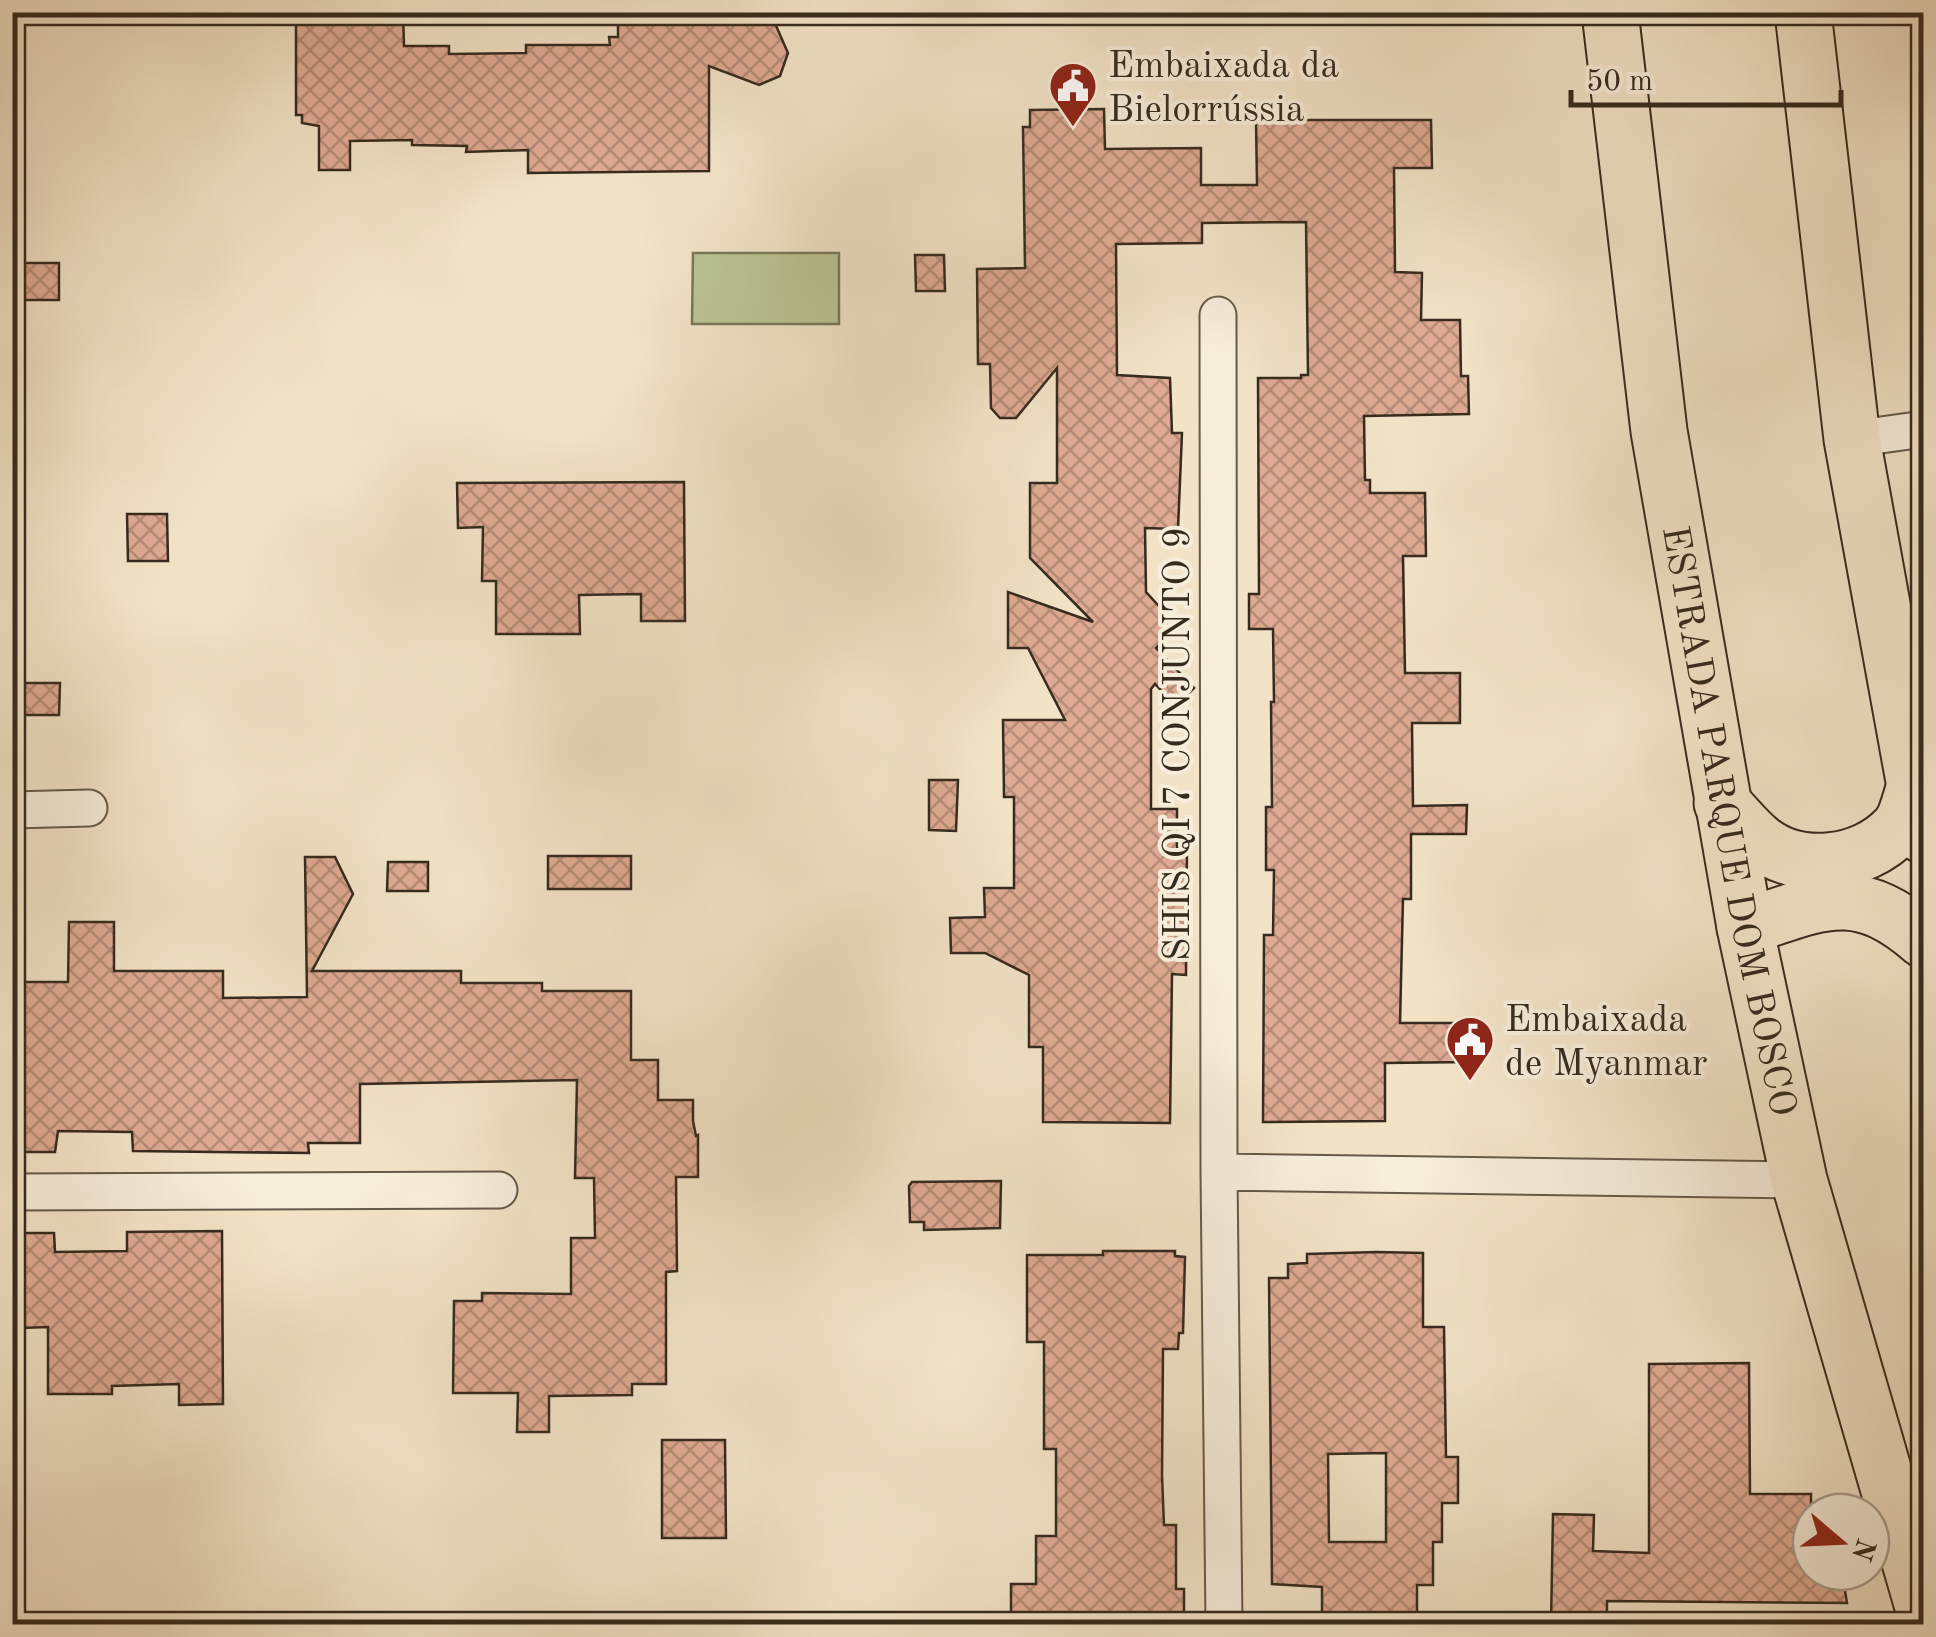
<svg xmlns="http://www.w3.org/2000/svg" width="1936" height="1637" viewBox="0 0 1936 1637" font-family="'Old Standard TT',serif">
<defs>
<pattern id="building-cross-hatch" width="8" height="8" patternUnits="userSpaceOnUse" patternTransform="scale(2.5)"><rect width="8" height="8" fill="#dfaa93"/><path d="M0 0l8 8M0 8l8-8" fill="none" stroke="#b68b77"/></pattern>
</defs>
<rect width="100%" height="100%" fill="#f2e3c7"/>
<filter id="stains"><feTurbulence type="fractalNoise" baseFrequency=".002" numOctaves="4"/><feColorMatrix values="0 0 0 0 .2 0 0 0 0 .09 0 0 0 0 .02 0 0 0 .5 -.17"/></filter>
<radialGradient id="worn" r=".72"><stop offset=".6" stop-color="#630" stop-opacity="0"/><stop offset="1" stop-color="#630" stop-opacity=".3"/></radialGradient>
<path fill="#bac496" stroke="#78785a" stroke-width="2.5" d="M693,253H839V324H692Z"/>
<path fill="url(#building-cross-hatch)" stroke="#362b1d" stroke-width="2.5" fill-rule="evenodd" d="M296,12H403L404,46H449V54L526,53V45H610L609,37H618V12H770L788,53L780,76L759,85L709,66V171L528,173V150L466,152L467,146L412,145V140L350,141V170H319V126L302,123V115H296Z
M1104,109L1105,149L1201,148V185H1257L1256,120H1431L1432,168H1394L1395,272L1422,273L1421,320H1460L1461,376H1468L1469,414L1364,416L1365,480H1370V493H1425L1426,556H1403L1405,673H1460V723H1412L1413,806L1467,805L1466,834H1411V899H1403L1400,1023H1471L1470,1062L1385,1063V1121L1263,1122L1264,935H1273L1274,870H1266V807H1272L1271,702H1274L1273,629H1249V594H1259L1258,378H1301V375H1308L1306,222L1202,223V243L1116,244L1117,375L1170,378L1172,433H1182L1178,529L1145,528L1146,592L1178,627L1156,648L1194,688L1176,706L1155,684L1151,689V809H1177V847L1187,846L1186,975L1172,974L1170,1123L1043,1122V1047H1029V975L985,953H951L950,918L985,917L984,888H1014V797H1004L1003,720H1065L1028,648H1008V592L1093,622L1030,558V483H1057V368L1016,418H1000L991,408L990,364H978L977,269L1025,268L1023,127H1030V110Z
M915,255H944L945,291H916Z
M12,263H59V300H12Z
M684,482L685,621H641V594L579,595L580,634H496V581H482L483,527L458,528L457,483Z
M127,514H167L168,561H128Z
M18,683H60L59,715H19Z
M929,780H958L956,831L929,830Z
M548,856H631V889H548Z
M305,857H335L353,894L312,971H461V983H542V991H631V1060H658V1100H693V1121L696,1136L698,1135V1177H676L677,1271L666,1272V1384H632V1395L549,1396V1432H517L518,1393H453L454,1301H482V1293L571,1294V1238H595L594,1178H575L577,1080L360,1084V1143H308L309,1153L133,1151L132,1132L58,1131L55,1152H21L20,1131H17L16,982H68L69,922H114V971H223V998L307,997Z
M388,862H428V891H387Z
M1001,1181L1000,1228L924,1230V1222H910L909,1186L912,1182Z
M222,1231L223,1404L179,1405V1384L112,1386V1394H48V1327L22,1328L20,1233H54L55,1252L127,1251V1232Z
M1103,1251H1175V1256L1185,1257L1183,1333H1179L1178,1349H1163L1162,1475L1164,1525H1176V1589H1184V1624H1029L1021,1617H1011V1584H1036V1536H1056V1449H1044V1342H1027V1255H1103Z
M1377,1252L1423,1253V1327H1444L1446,1457H1458V1503H1442V1542H1433V1585H1417V1624H1322V1587L1272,1584L1269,1278H1288V1264L1307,1263V1254ZM1386,1453V1542H1329L1328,1454Z
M1749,1363L1750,1494H1811V1572H1842L1847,1603L1607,1601V1624H1551L1553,1514L1594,1515L1593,1551L1649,1553V1364Z
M662,1440H725L726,1538H662Z"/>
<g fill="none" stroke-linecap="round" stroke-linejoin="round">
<g stroke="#655948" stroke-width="39">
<path id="minor" d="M1218,315L1219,1172L1224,1624
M1852,439L1924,429
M12,810L89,808
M1219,1172L1799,1180
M12,1192L499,1190"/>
</g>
<g stroke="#362b1d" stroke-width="59">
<g id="primary">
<path id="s1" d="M1610,12L1659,431L1745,927L1799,1180L1924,1610"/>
<path d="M1803,12L1852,439L1924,836"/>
<path d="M1722,803C1734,815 1746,831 1760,842C1799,873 1864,865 1897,829C1907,819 1910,799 1915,786"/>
<path d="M1745,927C1821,902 1856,881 1924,940"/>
</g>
</g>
<use href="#minor" stroke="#f7eddb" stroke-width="35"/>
<use href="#primary" stroke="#f2e3c7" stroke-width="55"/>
</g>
<defs>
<g id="civic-pin" transform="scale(2.5)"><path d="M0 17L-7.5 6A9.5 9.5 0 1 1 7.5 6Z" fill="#8f2418" stroke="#f7eddb"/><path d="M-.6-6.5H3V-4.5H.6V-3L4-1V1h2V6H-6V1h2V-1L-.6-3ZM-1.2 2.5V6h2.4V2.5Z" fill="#fff"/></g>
</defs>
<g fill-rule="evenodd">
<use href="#civic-pin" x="1073" y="86"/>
<use href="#civic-pin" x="1470" y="1040"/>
</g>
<g text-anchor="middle" stroke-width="8" stroke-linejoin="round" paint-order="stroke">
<g font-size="38" fill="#362b1d" stroke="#f7eddb" text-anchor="start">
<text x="1108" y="77">Embaixada da<tspan x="1108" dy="44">Bielorrússia</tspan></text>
<text x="1505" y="1031">Embaixada<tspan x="1505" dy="44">de Myanmar</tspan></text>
</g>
<g font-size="38" fill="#362b1d" stroke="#f7eddb">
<text transform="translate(1176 744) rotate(-90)" y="13">SHIS QI 7 CONJUNTO 9</text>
<text dy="13" stroke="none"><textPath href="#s1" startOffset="818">ESTRADA PARQUE DOM BOSCO</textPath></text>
</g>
</g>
<rect width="1936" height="1637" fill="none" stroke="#f2e3c7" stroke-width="50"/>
<rect x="15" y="15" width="1906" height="1607" fill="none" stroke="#362b1d" stroke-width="5"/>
<rect x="25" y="25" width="1886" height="1587" fill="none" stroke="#362b1d" stroke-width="2.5"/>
<g transform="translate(1841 1542) rotate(109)"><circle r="48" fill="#f7eddb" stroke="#aa9f8f" stroke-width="2.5"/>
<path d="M0-8L18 38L0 25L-18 38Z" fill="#8f2418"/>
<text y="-15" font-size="28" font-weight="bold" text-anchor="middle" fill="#362b1d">N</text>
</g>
<path d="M1571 90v15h270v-15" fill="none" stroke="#362b1d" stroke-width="5"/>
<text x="1586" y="90" font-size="30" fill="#362b1d" stroke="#f7eddb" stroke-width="8" paint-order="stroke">50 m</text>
<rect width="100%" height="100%" filter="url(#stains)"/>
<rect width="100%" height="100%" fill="url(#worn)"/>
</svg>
